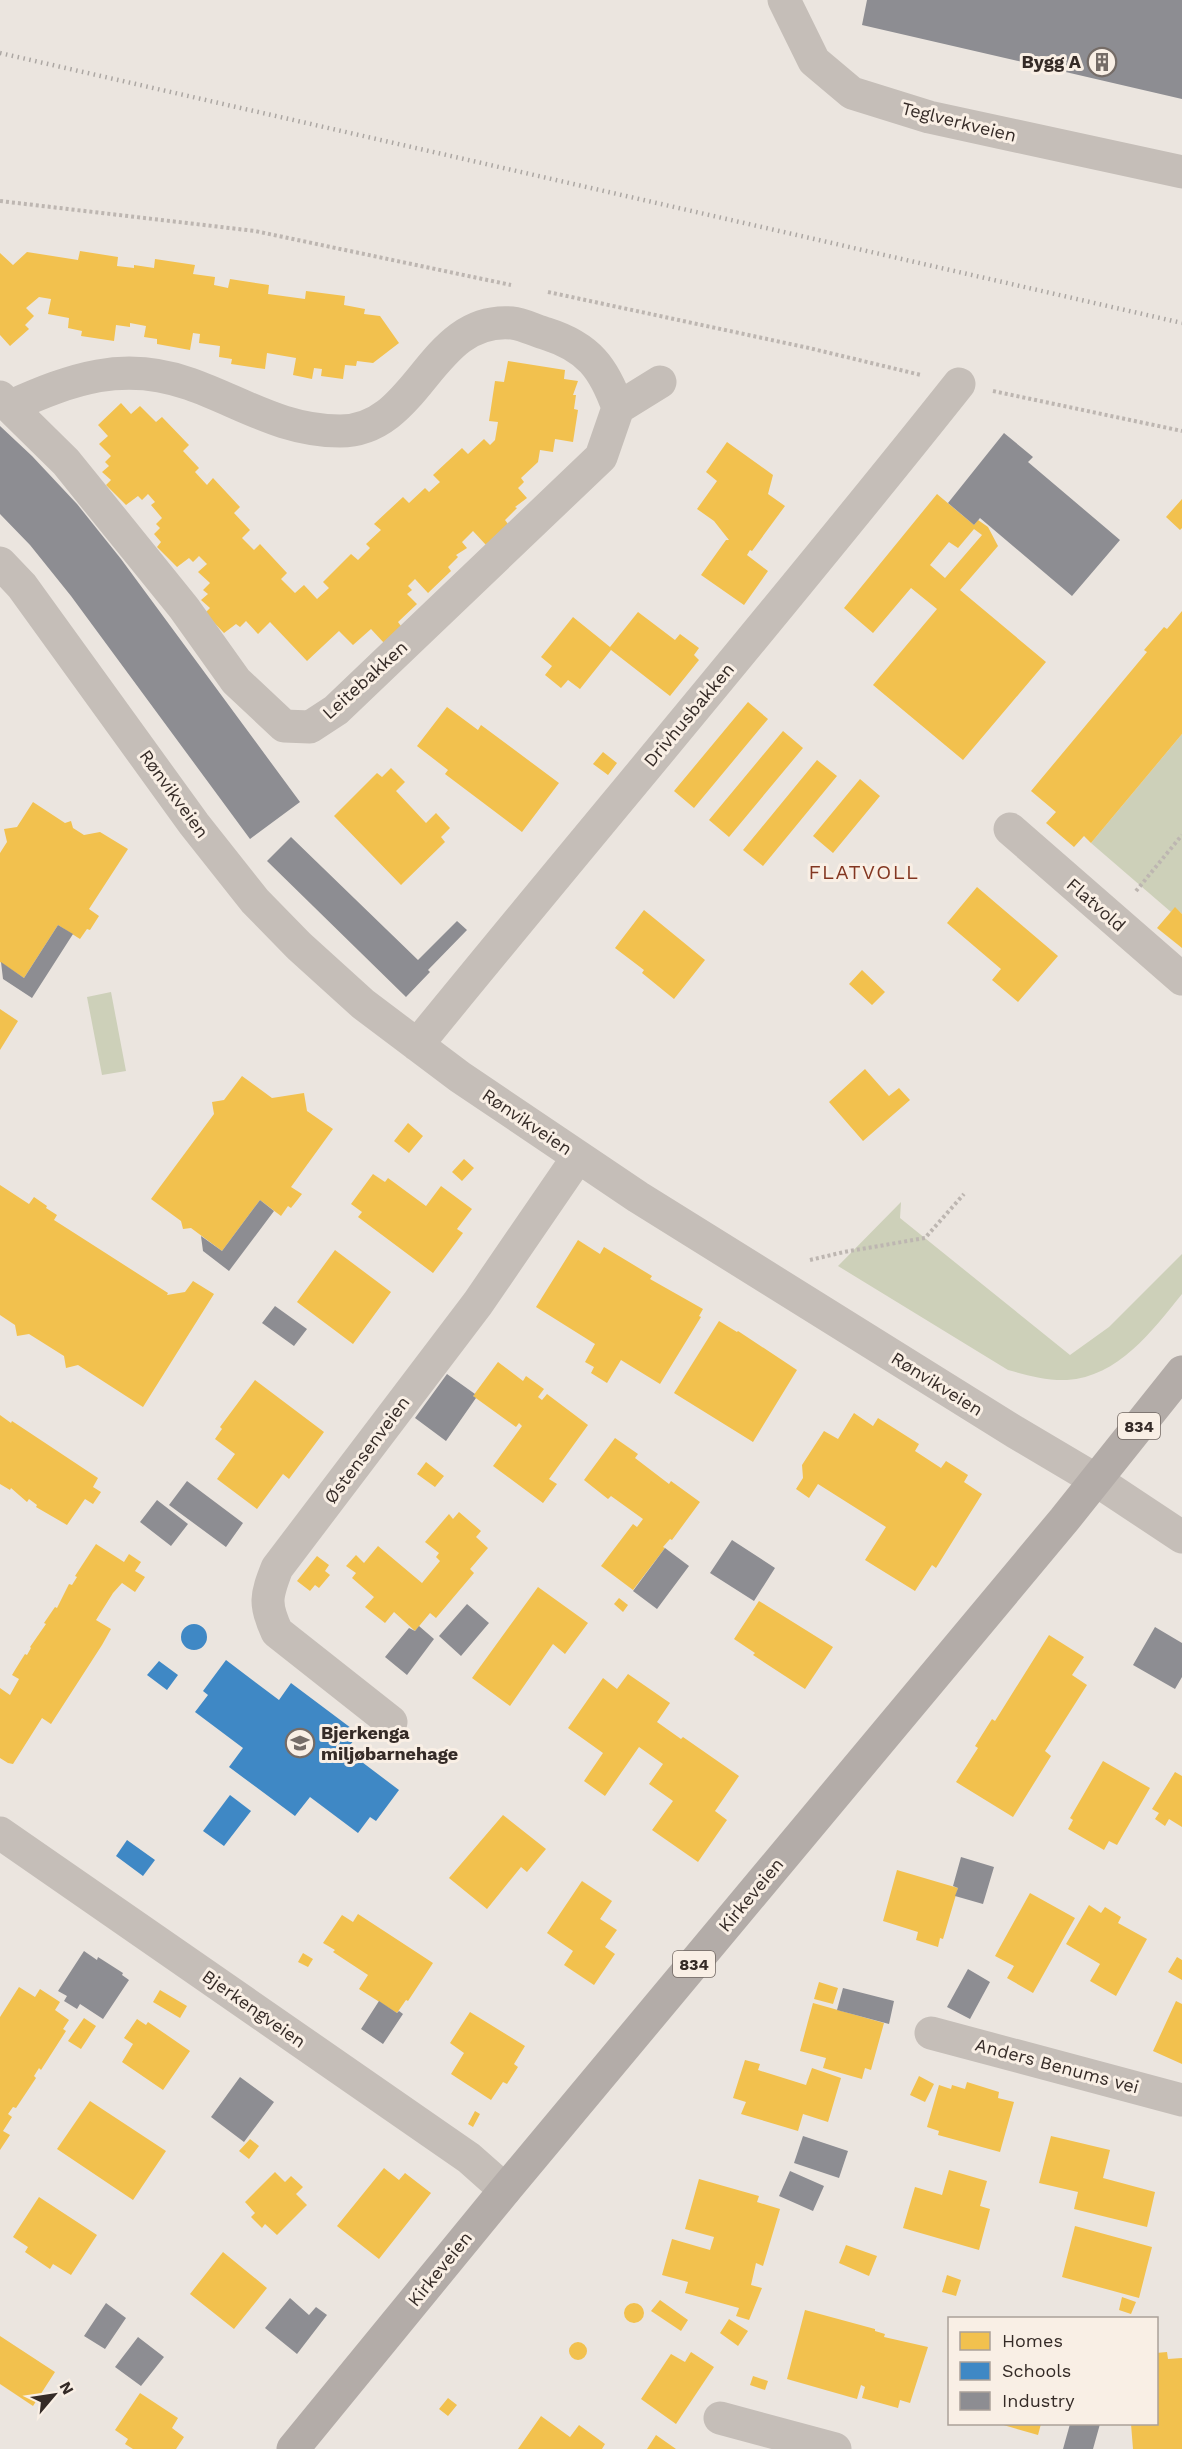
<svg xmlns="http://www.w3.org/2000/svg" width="1182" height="2449" viewBox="0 0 1182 2449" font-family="'Work Sans',sans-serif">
<rect width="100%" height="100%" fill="#ebe5df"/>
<path fill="#cdd0b9" d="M1182,734V914L1175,908L1171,912L1091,843Z
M111,992L126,1071L102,1075L87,997Z
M901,1202L900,1218L1070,1355L1109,1327L1182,1254V1294C1152,1331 1118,1377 1067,1380C1047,1381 1027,1375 1008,1370L838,1266Z"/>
<path fill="#f2c14e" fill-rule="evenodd" d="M80,251L118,257L117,266L134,268V265L154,268L155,259L195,265L193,274L215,277L214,285L228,288L230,279L269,285L268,294L305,299L306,291L345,296L344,305L365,309L364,314L380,316L399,343L373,363L357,361L356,366L345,365L343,379L321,376L322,369L314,368L312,379L293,375L296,358L267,353L265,369L231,364L232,359L219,357L220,346L199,343L200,334L193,333L190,350L157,344V339L144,337L146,326L130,323V327L116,325L114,341L81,336L82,331L68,328L69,318L48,314L51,299L39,297L26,308L34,316L25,325L29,329L10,346L0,335V253L13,265L27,252L78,260Z
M508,361L565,370L564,379L578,381L573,395H576L574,409L578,410L573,442L555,439L553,452L540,450L538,462L521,478L524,482L518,488L527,498L515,507L517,508L505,520L508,524L486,545L473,531L462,542L467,548L456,555L458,557L448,567L451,571L428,593L415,579L408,586L412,590L407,594L417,604L398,622L401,626L384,643L371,629L353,645L339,631L307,661L270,622L258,634L246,621L240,627L236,624L224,633L205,613L210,608L201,600L208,594L203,590L210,583L198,572L207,564L199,556L193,562L189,558L177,567L157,547L161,542L154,534L160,528L156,524L162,518L151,505L155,502L148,494L142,500L138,496L126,505L106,485L111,480L102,472L109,466L105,462L111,456L99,444L108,436L98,425L121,403L131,414L140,406L156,422L162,417L189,445L183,451L199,468L195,472L207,485L213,478L240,507L234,513L250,530L242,538L254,550L260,544L287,573L281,579L295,593L304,585L317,599L329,588L323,582L351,554L358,560L370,548L366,544L381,530L374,524L403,497L409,503L425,488L429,492L440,482L433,475L462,448L468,454L484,439L490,445L495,440L498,422L489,421L495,381L504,382Z
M727,442L773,475L768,494L785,506L752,551L750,550L747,555L768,571L744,605L701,575L726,540H729L714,521L697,509L717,481L706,472Z
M937,494L974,525L978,520L988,527L998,546L960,590L1046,662L963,760L873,685L937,609L911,588L873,633L844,608ZM974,529L982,535L945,578L930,565L949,542L958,548Z
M1182,499V528L1180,530L1166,517Z
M1182,611V734L1091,843L1084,836L1074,847L1046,823L1056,812L1031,791L1147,652L1144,650L1164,627L1167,629Z
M638,612L675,640L680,634L699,648L694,655L699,660L670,696L611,650L580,689L568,680L561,688L545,675L552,666L541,657L573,617L610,647Z
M748,702L768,719L694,808L674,791Z
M447,707L478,730L481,725L559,783L522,832L445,774L448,770L417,746Z
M783,731L803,748L729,837L709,820Z
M603,752L617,763L608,775L593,764Z
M817,760L837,776L763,866L743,850Z
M391,768L405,782L396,791L426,823L436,813L450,828L441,837L445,842L401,885L334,816L377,773L382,777Z
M860,779L880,796L833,853L813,836Z
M33,802L65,823L71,821L73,828L84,835L100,832L128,849L89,909L99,916L90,930L87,929L80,939L58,925L24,978L0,962V853L7,842L4,829L17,827Z
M977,887L1058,956L1018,1002L992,980L1001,969L947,923Z
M1175,907L1182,914V948L1157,928Z
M644,910L705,960L674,999L642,973L644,970L615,948Z
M862,970L885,992L872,1005L849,984Z
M0,1009L18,1021L0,1050Z
M865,1069L889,1096L899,1088L910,1100L863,1141L829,1102Z
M242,1076L272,1098L304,1093L307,1111L333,1129L291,1187L302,1194L291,1208L288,1206L281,1216L260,1200L222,1251L191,1228L183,1229L181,1221L151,1199L214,1114L212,1102L224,1100Z
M408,1123L423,1136L409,1153L394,1141Z
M464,1159L474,1168L462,1181L452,1172Z
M373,1174L385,1182L388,1178L426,1206L441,1186L472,1209L457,1229L463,1233L433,1273L358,1217L362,1212L351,1204Z
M0,1185L29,1204L34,1197L47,1206L46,1208L57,1215L54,1220L168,1293L167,1295L185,1292L193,1281L214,1294L143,1407L78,1365L66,1368L64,1356L29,1334L17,1336L15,1325L0,1315Z
M578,1240L600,1254L604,1247L652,1276L650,1279L703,1309L699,1316L701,1317L660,1384L621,1360L607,1383L591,1373L594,1367L585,1362L595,1344L536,1307Z
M335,1250L391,1292L353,1344L297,1302Z
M719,1321L737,1332L738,1331L797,1370L753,1442L674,1393Z
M498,1362L523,1381L526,1376L544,1389L538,1397L542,1400L547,1394L588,1425L549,1479L557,1484L543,1503L493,1466L522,1426L519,1423L516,1427L473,1396Z
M255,1380L324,1432L289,1479L283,1474L257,1509L217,1479L235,1454L215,1439L222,1429L220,1427Z
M854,1413L873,1426L878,1418L919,1444L915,1451L941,1468L946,1461L968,1475L964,1482L982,1494L936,1568L932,1565L915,1591L865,1560L886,1527L818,1484L809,1498L796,1489L803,1478L802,1465L824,1431L838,1439Z
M0,1415L11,1423L12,1421L98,1478L93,1487L101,1492L93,1504L85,1499L67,1525L36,1507L37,1505L29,1499L27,1502L11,1488L10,1490L0,1484Z
M615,1438L638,1454L635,1458L669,1484L671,1481L700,1502L672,1540L670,1539L663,1547L665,1548L633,1590L601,1566L633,1524L637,1527L643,1519L611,1496L608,1499L584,1480Z
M426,1462L444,1476L435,1487L417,1474Z
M459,1512L481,1531L476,1537L488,1548L470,1569L474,1573L436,1618L430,1613L415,1631L394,1612L385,1623L365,1607L374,1597L352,1578L356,1573L346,1566L356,1555L364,1563L378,1546L422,1583L440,1561L436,1557L439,1553L425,1542L449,1514L453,1519Z
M96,1544L124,1562L129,1554L141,1562L135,1571L145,1577L135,1592L122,1583L113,1593L96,1620L111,1629L102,1645L51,1724L42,1718L13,1764L8,1763L0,1758V1688L10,1695L19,1679L12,1675L15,1670L25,1654L27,1655L31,1648L30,1647L46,1624L44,1623L55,1607L57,1608L69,1584L72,1585L77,1577L75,1576Z
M317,1556L329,1565L325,1571L330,1575L319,1588L315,1585L310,1591L297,1581Z
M538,1587L588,1623L565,1654L553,1644L510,1706L472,1678Z
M619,1598L628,1605L623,1612L614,1604Z
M759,1601L833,1647L805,1689L753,1655L755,1653L734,1639Z
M1049,1635L1084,1657L1072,1675L1087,1685L1045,1751L1051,1756L1013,1817L956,1782L978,1748L975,1746L992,1719L995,1721Z
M628,1674L670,1703L657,1722L681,1739L683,1737L739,1776L715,1811L727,1820L698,1862L652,1830L673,1801L649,1784L663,1764L639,1747L605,1796L584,1781L603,1753L568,1728L603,1678L617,1689Z
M1103,1761L1150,1788L1117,1845L1109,1841L1104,1850L1068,1829L1073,1820L1070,1818Z
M1175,1772L1182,1776V1827L1169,1819L1165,1826L1155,1819L1159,1813L1152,1809Z
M503,1815L546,1849L527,1872L521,1867L487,1909L449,1878Z
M897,1870L958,1888L943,1939L940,1938L938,1947L916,1940L918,1932L883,1921Z
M582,1881L612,1901L600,1919L617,1930L605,1947L615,1954L594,1985L564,1965L573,1951L547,1933Z
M1030,1893L1075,1918L1033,1993L1007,1978L1014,1966L995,1956Z
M1089,1905L1101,1913L1105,1907L1121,1917L1118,1923L1147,1939L1116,1996L1090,1981L1100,1964L1066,1944Z
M358,1914L433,1963L408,2001L406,2000L397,2013L359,1989L368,1975L333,1952L335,1950L323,1943L342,1915L353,1922Z
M303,1953L313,1959L308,1967L298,1962Z
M1177,1957L1182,1960V1980L1168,1972Z
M819,1982L838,1988L833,2004L814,1999Z
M19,1987L35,1997L40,1989L60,2002L55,2010L69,2020L63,2029L66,2031L41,2070L39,2068L34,2076L36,2078L16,2108L13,2107L8,2114L12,2117L3,2131L10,2135L0,2150V2017Z
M160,1990L187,2006L180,2018L153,2002Z
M1176,2001L1182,2004V2064L1153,2051Z
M813,2003L884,2023L871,2070L865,2068L862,2079L823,2068L826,2058L800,2051Z
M470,2012L525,2046L514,2064L518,2067L507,2084L503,2082L491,2100L451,2074L464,2053L450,2043Z
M84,2018L96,2026L81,2049L68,2041Z
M137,2019L146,2025L148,2022L190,2051L163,2090L122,2062L133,2044L124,2038Z
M745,2060L760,2064L758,2070L806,2085L812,2068L841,2078L828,2122L803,2114L798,2131L741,2114L746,2102L733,2098Z
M919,2076L934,2084L925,2102L910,2095Z
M967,2082L999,2092L998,2098L1014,2102L1000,2152L938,2135L939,2131L927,2127L939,2085L951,2089L952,2085L965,2089Z
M90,2101L166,2151L133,2200L57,2149Z
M475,2111L480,2114L473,2127L468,2124Z
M1051,2136L1110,2150L1103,2178L1155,2192L1147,2227L1074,2209L1078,2192L1039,2183Z
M250,2139L259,2146L249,2159L239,2151Z
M384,2168L399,2180L405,2173L431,2193L379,2259L337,2226Z
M949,2170L987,2181L980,2206L990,2209L979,2250L903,2228L915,2187L942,2195Z
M275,2172L285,2182L291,2176L303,2187L296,2194L307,2205L277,2235L265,2224L262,2228L251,2217L255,2213L245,2202Z
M699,2179L759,2196L757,2202L780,2209L763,2266L756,2263L751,2285L762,2288L749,2320L736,2316L739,2308L685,2293L688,2282L662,2275L672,2239L710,2250L714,2237L685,2229Z
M39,2197L97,2235L71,2275L53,2264L50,2269L25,2252L28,2247L13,2237Z
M1075,2226L1152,2247L1139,2298L1062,2277Z
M846,2245L877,2256L869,2276L839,2263Z
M223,2252L267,2288L234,2329L190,2294Z
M947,2275L961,2280L956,2296L942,2292Z
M1122,2297L1136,2302L1131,2314L1119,2310Z
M660,2300L688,2320L681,2331L651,2311Z
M624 2313a10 10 0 1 1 20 0a10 10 0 1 1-20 0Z
M805,2310L875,2329V2331L885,2334L884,2337L928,2347L910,2403L900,2400L898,2408L862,2398L865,2387L861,2385L857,2399L787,2379Z
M729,2319L748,2331L738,2346L720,2333Z
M0,2336L55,2372L33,2406L0,2384Z
M569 2351a9 9 0 1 1 18 0a9 9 0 1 1-18 0Z
M691,2352L714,2367L676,2424L641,2399L671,2354L685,2362Z
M1167,2352L1168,2359L1182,2358V2449H1133L1131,2424H1156V2353Z
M753,2376L768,2381L765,2390L750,2385Z
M140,2393L178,2418L172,2428L184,2437L176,2449H133L125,2444L128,2439L115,2430Z
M448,2398L457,2405L448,2416L439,2409Z
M541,2416L570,2437L579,2425L605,2444L602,2449H518Z
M1000,2424H1041L1038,2435Z
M656,2435L676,2449H647Z"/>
<path fill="#3f88c5" d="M181 1637a13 13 0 1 1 26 0a13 13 0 1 1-26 0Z
M226,1660L279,1700L291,1683L359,1734L346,1750L399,1790L376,1821L370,1817L358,1833L310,1797L295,1816L229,1767L243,1748L195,1712L208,1695L203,1691Z
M159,1661L178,1675L167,1690L147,1675Z
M230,1795L251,1811L224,1846L203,1831Z
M127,1840L155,1860L143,1876L116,1856Z"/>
<path fill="#8d8d92" d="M867,0H1182V99L862,25Z
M0,426L32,456L77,504L121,559L300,802L250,839L71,596L30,545L0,514Z
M1004,433L1033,457L1028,462L1120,540L1072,596L980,518L974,525L948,503Z
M291,837L418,960L457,921L467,930L428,970L430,972L406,997L267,861Z
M58,925L73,934L32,998L3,979L1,962L24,978Z
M260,1200L274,1211L229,1271L203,1251L201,1236L222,1251Z
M275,1306L307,1329L294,1346L262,1323Z
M447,1374L475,1394L473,1396L476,1398L446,1441L415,1418Z
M187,1481L243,1523L226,1547L169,1505Z
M157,1500L188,1524L171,1546L140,1522Z
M732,1540L775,1568L754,1601L710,1573Z
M665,1548L689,1566L657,1609L633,1591Z
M467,1604L489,1623L461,1656L439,1636Z
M419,1626L434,1639L407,1675L385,1657L409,1628L415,1631Z
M1155,1627L1182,1643V1677L1175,1689L1133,1665Z
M961,1857L994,1867L983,1904L955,1896L958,1888L953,1886Z
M84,1951L97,1960L98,1957L123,1973L122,1975L129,1980L103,2019L80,2004L77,2009L64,2001L67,1996L58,1991Z
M968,1969L990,1982L970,2019L947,2007Z
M843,1988L894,2001L889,2024L837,2010Z
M379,2001L397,2013L399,2011L403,2014L383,2044L361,2029Z
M240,2077L274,2102L244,2142L211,2117Z
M803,2136L848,2151L839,2178L794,2163Z
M790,2171L824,2186L813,2211L779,2196Z
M290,2298L309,2315L316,2307L327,2315L297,2354L265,2328Z
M106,2303L126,2318L105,2349L84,2336Z
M138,2337L164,2357L141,2386L115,2367Z
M1070,2424H1100L1093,2449H1063Z"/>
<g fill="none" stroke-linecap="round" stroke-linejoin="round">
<path stroke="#bdb6b1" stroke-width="4" stroke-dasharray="3 3" stroke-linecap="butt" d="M0,201L255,231L511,285
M548,292L809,348L921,375
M993,391L1182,431
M1136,891L1182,835
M810,1260L844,1252L925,1238L964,1194"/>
<path stroke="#c5beb8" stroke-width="33" d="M784,0L814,61L852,93L929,117L1182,172
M0,397L66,462L184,608L236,681L284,726L310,727L336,710L601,457L618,408L660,382
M11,406C72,379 123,360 190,384C241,402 282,431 340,431C420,431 429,316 512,323C523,324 536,331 547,334C588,347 604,368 618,408
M0,563L22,586L194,824L255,901L299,946L363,1004L460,1077L638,1197L1015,1432L1096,1480L1182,1537
M1010,829L1182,979
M417,1045C597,824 782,607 959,384
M391,1722L277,1632C264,1604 266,1596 277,1568L478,1303L578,1157
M0,1833L469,2158L505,2190
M931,2033L1182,2100
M720,2418L835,2449"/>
<path stroke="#b3aca8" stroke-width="33" d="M293,2449L505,2190L1064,1520L1182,1372"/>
<path stroke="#aca7a3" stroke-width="4.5" stroke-dasharray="1.5 4.5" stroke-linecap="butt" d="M0,53L1182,323"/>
</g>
<defs>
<g id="building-ring" transform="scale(1.5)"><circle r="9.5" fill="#f9efe5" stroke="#756c67" stroke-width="1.5"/><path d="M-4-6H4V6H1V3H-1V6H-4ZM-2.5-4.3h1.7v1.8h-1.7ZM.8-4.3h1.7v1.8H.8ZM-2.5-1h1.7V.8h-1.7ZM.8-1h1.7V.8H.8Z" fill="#756c67"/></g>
<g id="school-ring" transform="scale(1.5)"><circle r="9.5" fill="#f9efe5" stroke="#756c67" stroke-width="1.5"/><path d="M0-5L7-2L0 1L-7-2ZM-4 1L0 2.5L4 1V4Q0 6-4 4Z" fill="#756c67"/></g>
</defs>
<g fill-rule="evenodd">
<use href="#building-ring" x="1102" y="62"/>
<use href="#school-ring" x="300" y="1743"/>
</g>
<g text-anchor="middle" stroke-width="6" stroke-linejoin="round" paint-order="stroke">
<g fill="#f9efe5" stroke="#706660" stroke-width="1.5">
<rect x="1118" y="1413" width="42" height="26" rx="4.5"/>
<rect x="673" y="1951" width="42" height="26" rx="4.5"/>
</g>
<g font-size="16" font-weight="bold" fill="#352b27">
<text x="1139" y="1432">834</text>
<text x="694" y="1970">834</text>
</g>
<g font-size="18" font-weight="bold" fill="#352b27" stroke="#f9efe5" text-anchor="end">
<text x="1081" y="68">Bygg A</text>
<text x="321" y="1739" text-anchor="start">Bjerkenga<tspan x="321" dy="21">miljøbarnehage</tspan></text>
</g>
<g font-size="18" fill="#352b27" stroke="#f9efe5">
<text transform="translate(959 122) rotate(14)" y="6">Teglverkveien</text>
<text transform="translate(365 680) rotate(-42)" y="6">Leitebakken</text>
<text transform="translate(689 715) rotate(-50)" y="6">Drivhusbakken</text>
<text transform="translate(174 794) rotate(54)" y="6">Rønvikveien</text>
<text transform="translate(1096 905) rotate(41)" y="6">Flatvold</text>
<text transform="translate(527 1122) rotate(34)" y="6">Rønvikveien</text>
<text transform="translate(937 1384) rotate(32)" y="6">Rønvikveien</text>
<text transform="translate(367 1450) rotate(-53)" y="6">Østensenveien</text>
<text transform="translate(751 1895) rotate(-50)" y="6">Kirkeveien</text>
<text transform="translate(254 2009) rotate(35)" y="6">Bjerkengveien</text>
<text transform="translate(1057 2066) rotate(15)" y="6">Anders Benums vei</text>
<text transform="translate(440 2269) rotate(-51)" y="6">Kirkeveien</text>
</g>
<g font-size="20" letter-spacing="1.5" fill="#823621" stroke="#f9efe5">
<text x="864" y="879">FLATVOLL</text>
</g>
</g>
<rect x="948" y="2317" width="210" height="108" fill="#f9efe5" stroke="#aba199" stroke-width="1.5"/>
<rect x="960" y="2332" width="30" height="18" fill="#f2c14e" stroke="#aba199" stroke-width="1.5"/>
<text x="1002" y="2347" font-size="18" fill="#352b27">Homes</text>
<rect x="960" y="2362" width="30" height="18" fill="#3f88c5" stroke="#aba199" stroke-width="1.5"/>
<text x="1002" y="2377" font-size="18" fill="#352b27">Schools</text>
<rect x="960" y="2392" width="30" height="18" fill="#8d8d92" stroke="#aba199" stroke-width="1.5"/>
<text x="1002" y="2407" font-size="18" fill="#352b27">Industry</text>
<g transform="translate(54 2395) rotate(61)" stroke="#f9efe5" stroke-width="4.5" paint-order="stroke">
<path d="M0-4.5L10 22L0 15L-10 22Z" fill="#352b27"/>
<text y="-9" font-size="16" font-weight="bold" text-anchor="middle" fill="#352b27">N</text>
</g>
</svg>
